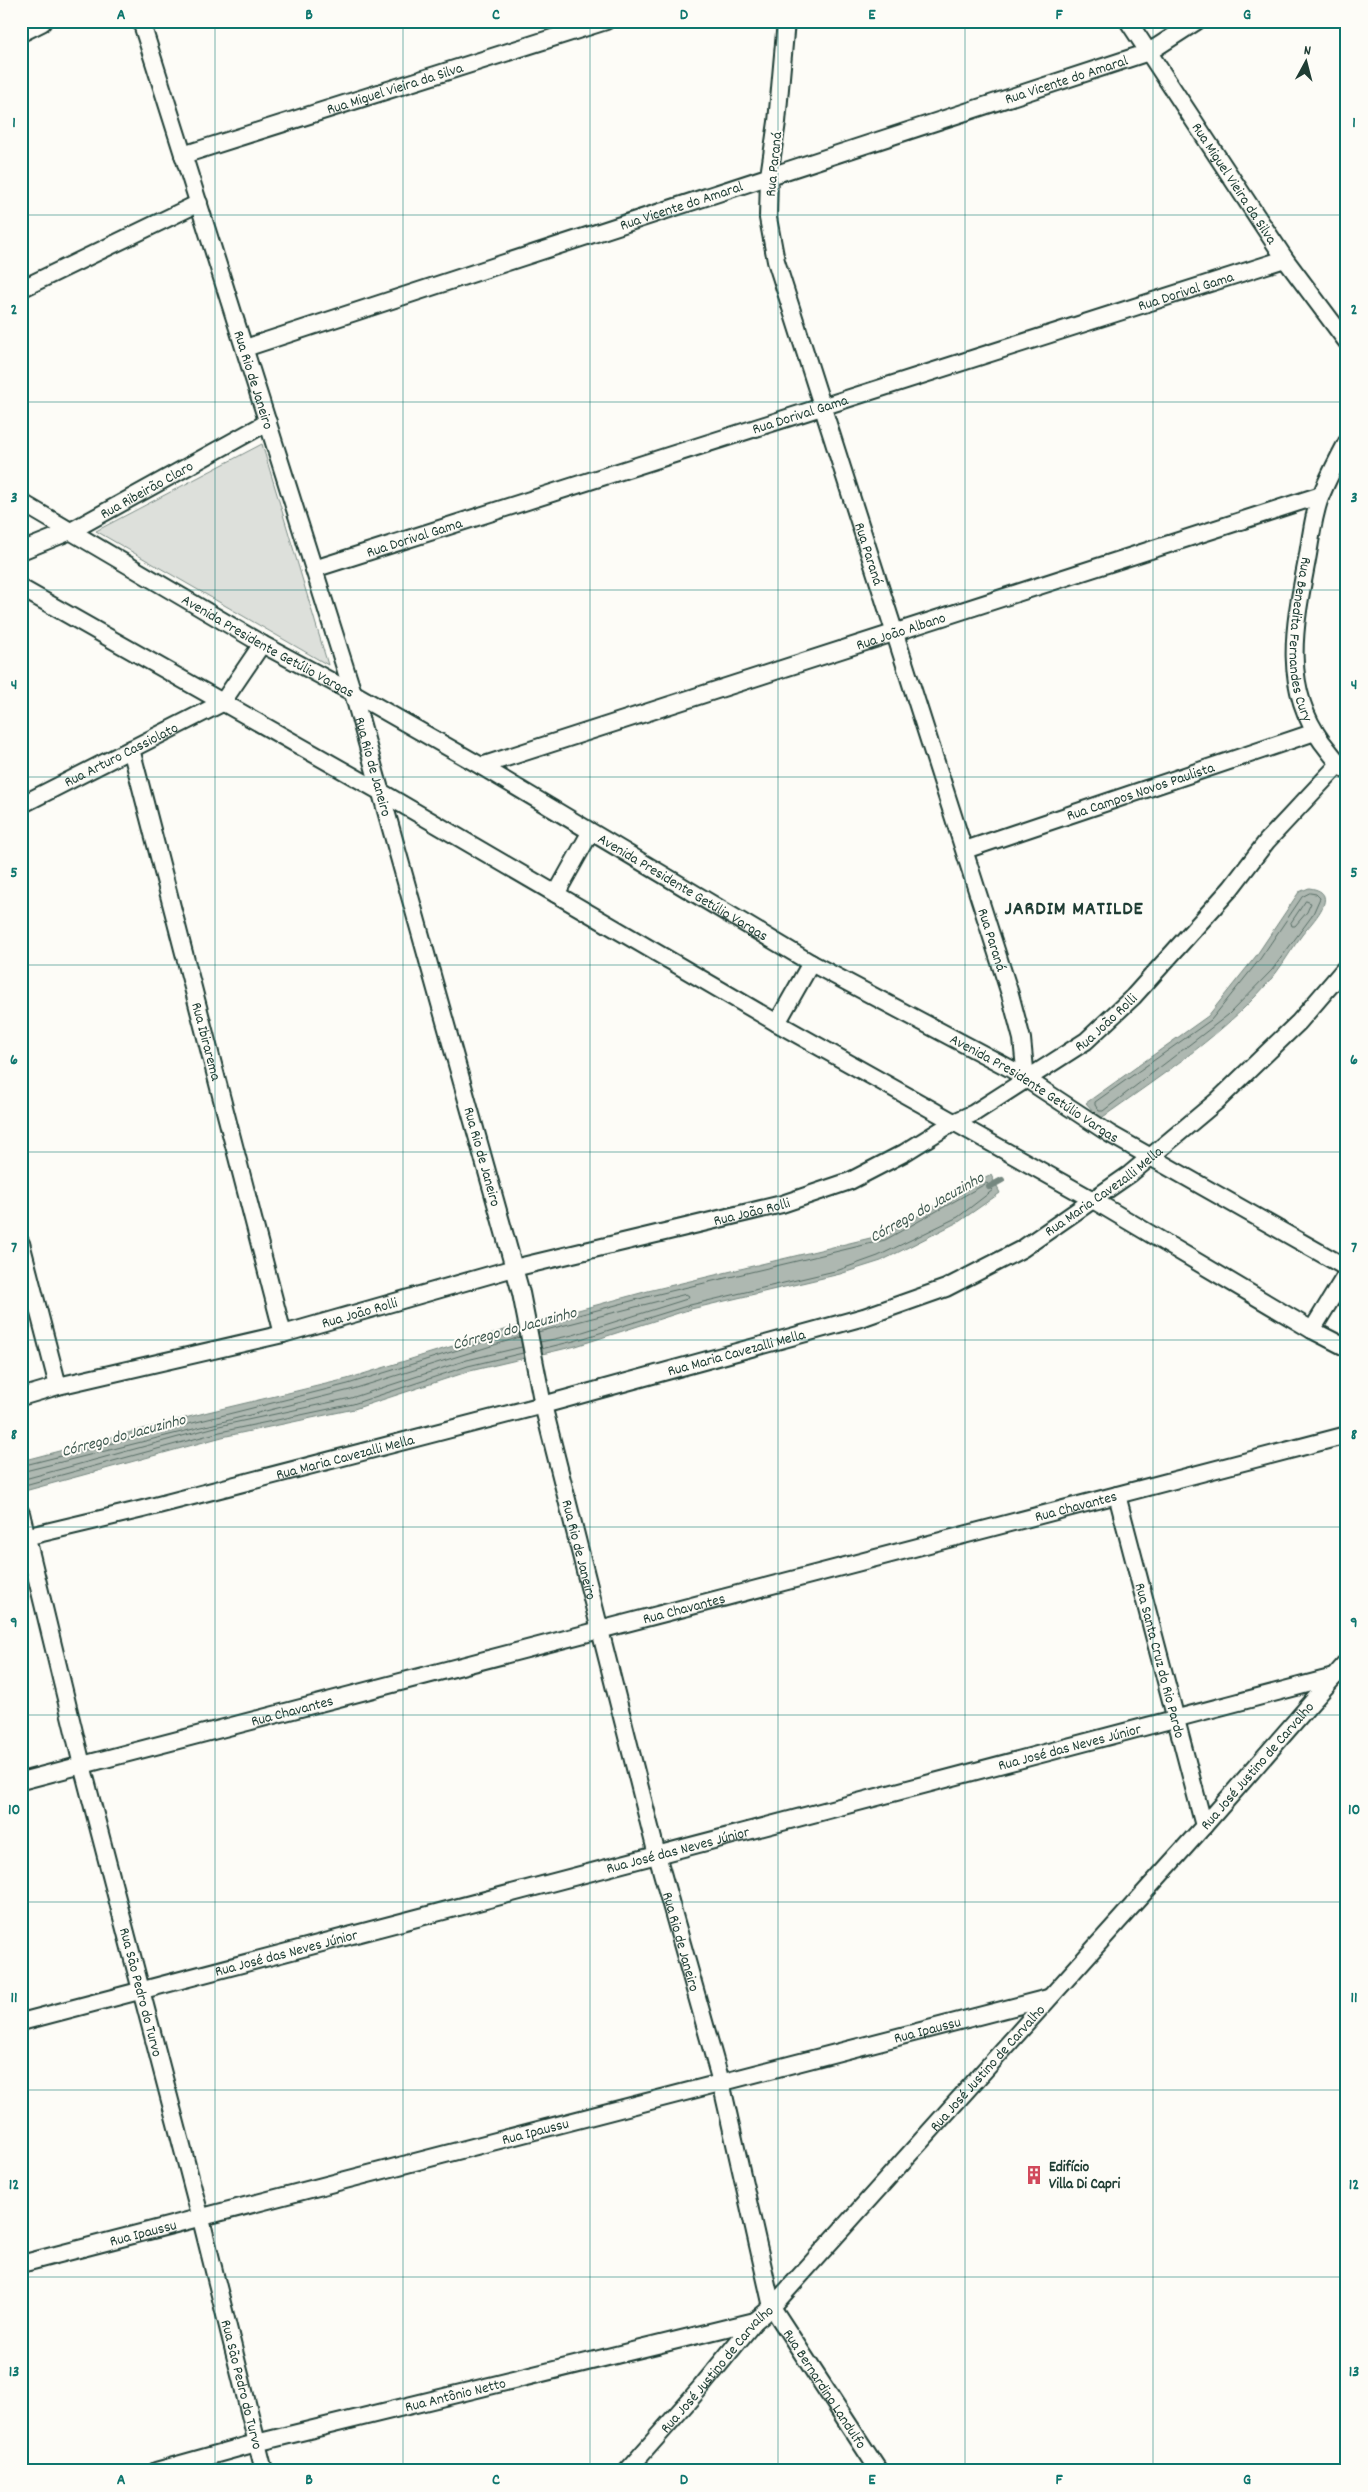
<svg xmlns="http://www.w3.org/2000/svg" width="1368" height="2492" viewBox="0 0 1368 2492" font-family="Dekko,sans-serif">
<rect width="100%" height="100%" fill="#fdfcf7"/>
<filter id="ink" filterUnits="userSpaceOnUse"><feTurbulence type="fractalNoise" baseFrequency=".02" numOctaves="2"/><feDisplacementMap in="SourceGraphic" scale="10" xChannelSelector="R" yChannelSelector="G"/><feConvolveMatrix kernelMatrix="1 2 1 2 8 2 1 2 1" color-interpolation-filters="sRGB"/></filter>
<g filter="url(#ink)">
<path fill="#dde0db" stroke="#7e8e88" d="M262,444L328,665L96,531Z"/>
<path fill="#aeb8b1" stroke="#75877f" d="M1309,888C1343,892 1312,922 1302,935C1293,947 1285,961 1276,973C1231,1030 1159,1077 1100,1119L1086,1103L1208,1016L1256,956L1299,892Z
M991,1175L1000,1193L960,1221L881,1261L840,1274L691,1309L576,1346L470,1371L354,1409L222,1437L21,1492V1461L208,1412L347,1379L501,1331L648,1291L883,1235Z"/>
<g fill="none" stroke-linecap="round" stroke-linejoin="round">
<path stroke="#586e66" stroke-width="1" d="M1310,893L1316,894L1320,898L1312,916L1272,970L1228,1015L1103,1111H1099L1095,1105V1102L1211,1020L1260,959L1302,897Z
M1306,901L1311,903L1307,912L1295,926H1292L1291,923Z
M537,1326L650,1296L885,1240L987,1183L993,1190L958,1217L878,1256L839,1270L690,1305L574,1341L541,1349
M538,1332L686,1294L689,1296L687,1299L573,1335L540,1342
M21,1466L348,1384L519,1331
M21,1472L350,1390L520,1337
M21,1480L219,1426L351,1398L467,1360L522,1347
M21,1486L220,1432L353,1404L468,1366L523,1353"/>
<path stroke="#75877f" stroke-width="6" d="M989,1187L1002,1180"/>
<g stroke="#1f3d34" stroke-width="20">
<g id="minor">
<path id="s1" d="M141,21L353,693L521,1293L543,1405L657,1855L721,2082L772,2307L879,2471"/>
<path id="s2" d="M786,21L777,122L769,176L768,218L776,261L1010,994L1022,1039L1026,1079"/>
<path id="s3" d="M1128,21L1285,259L1347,342"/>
<path id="s4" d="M183,155L606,21"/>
<path d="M21,289L199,203"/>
<path id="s5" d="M245,348L1149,52L1197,21"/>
<path id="s6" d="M1347,442C1338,459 1329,476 1322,493C1313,513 1311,539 1307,560C1295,623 1281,686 1322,742C1330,752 1337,763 1347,771"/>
<path id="s7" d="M21,502L262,644L353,693L481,766L811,963L1011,1069L1110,1134L1347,1268"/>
<path id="s8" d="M21,551L71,531L268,422"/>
<path id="s9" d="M314,569L1285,259"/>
<path d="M21,588L381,792L777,1023L1093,1200L1312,1330L1347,1348"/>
<path id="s10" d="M131,749L283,1334"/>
<path id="s11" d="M481,766L1321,495"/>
<path id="s12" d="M21,805L222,703L262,644"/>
<path id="s13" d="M965,850L1315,732"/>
<path d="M556,894L590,833"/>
<path d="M777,1023L811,963"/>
<path d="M21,1243L58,1386"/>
<path d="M1312,1330L1347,1273"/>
<path id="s14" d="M21,1397L58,1386L283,1334L514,1268L782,1204L850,1181L904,1153L954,1122L974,1113L1086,1041L1133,997L1231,888L1267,841L1339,764"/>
<path id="s15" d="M1117,1495L1204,1826"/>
<path id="s16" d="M21,1513L82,1765L201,2219L264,2471"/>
<path id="s17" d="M21,1538L143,1509L543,1405L864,1317L946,1288L1022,1249L1130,1174L1217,1101L1299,1022L1347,966"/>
<path id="s18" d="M21,1781L1347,1435"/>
<path id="s19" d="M21,2022L1334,1677"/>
<path id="s20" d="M21,2264L1048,1998"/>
<path id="s21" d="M156,2471L256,2443L755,2321"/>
<path id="s22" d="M627,2471L701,2387L755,2321L772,2307L1204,1826L1347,1662"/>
</g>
</g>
<g stroke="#1f3d34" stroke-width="24">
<path id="tertiary" d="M21,31L41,21"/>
</g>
<use href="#minor" stroke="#fdfcf7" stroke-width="16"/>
<use href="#tertiary" stroke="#fdfcf7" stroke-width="20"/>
</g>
</g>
<path fill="none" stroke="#0f766e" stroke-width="1" stroke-opacity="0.55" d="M215,21V2471M403,21V2471M590,21V2471M778,21V2471M965,21V2471M1153,21V2471M21,215H1347M21,402H1347M21,590H1347M21,777H1347M21,965H1347M21,1152H1347M21,1340H1347M21,1527H1347M21,1715H1347M21,1902H1347M21,2090H1347M21,2277H1347"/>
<defs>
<g id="building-bare" transform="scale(1.5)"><path d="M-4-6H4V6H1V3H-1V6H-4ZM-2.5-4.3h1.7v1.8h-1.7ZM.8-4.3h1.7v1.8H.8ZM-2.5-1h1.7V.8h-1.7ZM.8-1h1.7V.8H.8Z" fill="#d1495b" stroke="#fdfcf7" stroke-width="2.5" paint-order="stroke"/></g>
</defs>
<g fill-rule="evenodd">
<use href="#building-bare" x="1034" y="2175"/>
</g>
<g text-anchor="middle" stroke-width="4" stroke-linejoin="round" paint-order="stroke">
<g font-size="15" fill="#1f3d34" stroke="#fdfcf7">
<text dy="5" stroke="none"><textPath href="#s5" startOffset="864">Rua Vicente do Amaral</textPath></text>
<text dy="5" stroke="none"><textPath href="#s4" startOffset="222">Rua Miguel Vieira da Silva</textPath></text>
<text transform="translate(773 164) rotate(-84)" y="5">Rua Paraná</text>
<text dy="5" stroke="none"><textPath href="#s3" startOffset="194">Rua Miguel Vieira da Silva</textPath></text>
<text dy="5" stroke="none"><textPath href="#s5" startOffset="459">Rua Vicente do Amaral</textPath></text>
<text dy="5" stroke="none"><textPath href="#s9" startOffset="915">Rua Dorival Gama</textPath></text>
<text dy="5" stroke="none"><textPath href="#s1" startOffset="376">Rua Rio de Janeiro</textPath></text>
<text dy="5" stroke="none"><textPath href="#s9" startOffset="510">Rua Dorival Gama</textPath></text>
<text dy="5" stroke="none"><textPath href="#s8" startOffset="140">Rua Ribeirão Claro</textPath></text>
<text dy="5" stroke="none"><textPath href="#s9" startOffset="105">Rua Dorival Gama</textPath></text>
<text dy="5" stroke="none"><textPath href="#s2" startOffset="549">Rua Paraná</textPath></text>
<text dy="5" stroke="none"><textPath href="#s11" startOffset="441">Rua João Albano</textPath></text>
<text dy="5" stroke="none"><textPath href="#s6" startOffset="206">Rua Benedita Fernandes Cury</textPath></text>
<text dy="5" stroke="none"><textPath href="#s7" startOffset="286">Avenida Presidente Getúlio Vargas</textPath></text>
<text dy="5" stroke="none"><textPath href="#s12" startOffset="112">Rua Arturo Cassiolato</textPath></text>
<text dy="5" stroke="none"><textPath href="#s1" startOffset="781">Rua Rio de Janeiro</textPath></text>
<text dy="5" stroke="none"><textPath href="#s13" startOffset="185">Rua Campos Novos Paulista</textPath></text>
<text dy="5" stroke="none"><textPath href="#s7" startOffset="766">Avenida Presidente Getúlio Vargas</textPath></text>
<text dy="5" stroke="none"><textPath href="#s2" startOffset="954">Rua Paraná</textPath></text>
<text dy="5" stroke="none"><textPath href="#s14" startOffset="1159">Rua João Rolli</textPath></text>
<text dy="5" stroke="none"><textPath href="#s10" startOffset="302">Rua Ibirarema</textPath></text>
<text dy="5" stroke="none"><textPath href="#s7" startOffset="1171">Avenida Presidente Getúlio Vargas</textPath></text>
<text dy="5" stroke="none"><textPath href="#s1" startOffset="1186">Rua Rio de Janeiro</textPath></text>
<text dy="5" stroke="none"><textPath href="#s17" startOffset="1144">Rua Maria Cavezalli Mella</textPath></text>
<text dy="5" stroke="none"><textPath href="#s14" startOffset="754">Rua João Rolli</textPath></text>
<text dy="5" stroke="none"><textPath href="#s14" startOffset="349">Rua João Rolli</textPath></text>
<text dy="5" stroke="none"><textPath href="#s17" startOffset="739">Rua Maria Cavezalli Mella</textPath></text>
<text dy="5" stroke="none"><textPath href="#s17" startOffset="334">Rua Maria Cavezalli Mella</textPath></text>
<text dy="5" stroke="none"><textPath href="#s18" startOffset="1090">Rua Chavantes</textPath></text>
<text dy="5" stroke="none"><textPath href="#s1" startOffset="1591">Rua Rio de Janeiro</textPath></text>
<text dy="5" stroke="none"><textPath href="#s18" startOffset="685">Rua Chavantes</textPath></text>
<text dy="5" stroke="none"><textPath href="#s15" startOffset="171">Rua Santa Cruz do Rio Pardo</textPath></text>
<text dy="5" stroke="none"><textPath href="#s18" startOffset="280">Rua Chavantes</textPath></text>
<text dy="5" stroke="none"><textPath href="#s19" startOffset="1084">Rua José das Neves Júnior</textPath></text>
<text dy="5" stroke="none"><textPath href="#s22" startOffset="946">Rua José Justino de Carvalho</textPath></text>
<text dy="5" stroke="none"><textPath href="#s19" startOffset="679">Rua José das Neves Júnior</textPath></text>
<text dy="5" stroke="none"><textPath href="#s1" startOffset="1996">Rua Rio de Janeiro</textPath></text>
<text dy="5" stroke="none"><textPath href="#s19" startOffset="274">Rua José das Neves Júnior</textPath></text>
<text dy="5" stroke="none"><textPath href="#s16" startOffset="494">Rua São Pedro do Turvo</textPath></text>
<text dy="5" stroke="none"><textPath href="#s20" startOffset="936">Rua Ipaussu</textPath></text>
<text dy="5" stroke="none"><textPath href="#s22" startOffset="541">Rua José Justino de Carvalho</textPath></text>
<text dy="5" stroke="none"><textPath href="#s20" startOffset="531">Rua Ipaussu</textPath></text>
<text dy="5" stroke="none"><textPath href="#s20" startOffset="126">Rua Ipaussu</textPath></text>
<text dy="5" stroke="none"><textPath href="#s22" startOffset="136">Rua José Justino de Carvalho</textPath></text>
<text dy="5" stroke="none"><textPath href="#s16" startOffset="899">Rua São Pedro do Turvo</textPath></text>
<text dy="5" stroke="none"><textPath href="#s1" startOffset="2470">Rua Bernardino Landulfo</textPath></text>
<text dy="5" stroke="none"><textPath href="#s21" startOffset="309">Rua Antônio Netto</textPath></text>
</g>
<g font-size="15" font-weight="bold" fill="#1f3d34" stroke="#fdfcf7" text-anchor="start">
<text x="1049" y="2171">Edifício<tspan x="1049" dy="17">Villa Di Capri</tspan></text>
</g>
<g font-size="16" font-style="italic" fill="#435c53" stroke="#fdfcf7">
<text transform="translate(926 1206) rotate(-29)" y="6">Córrego do Jacuzinho</text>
<text transform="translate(514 1327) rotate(-15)" y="6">Córrego do Jacuzinho</text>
<text transform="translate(123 1434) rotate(-15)" y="6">Córrego do Jacuzinho</text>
</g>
<g font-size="20" font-weight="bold" letter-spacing="1" fill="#1f3d34" stroke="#fdfcf7">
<text x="1074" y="914">JARDIM MATILDE</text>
</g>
</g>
<rect width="1368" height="2492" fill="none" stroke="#fdfcf7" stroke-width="55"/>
<g transform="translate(1306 62) rotate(7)" stroke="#fdfcf7" stroke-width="4" paint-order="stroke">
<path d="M0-4L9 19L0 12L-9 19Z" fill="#1f3d34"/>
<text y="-8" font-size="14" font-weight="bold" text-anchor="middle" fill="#1f3d34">N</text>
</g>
<rect x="28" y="28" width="1312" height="2436" fill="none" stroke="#0f766e" stroke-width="2"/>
<g font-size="16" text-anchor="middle" font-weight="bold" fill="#0f766e">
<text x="121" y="19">A</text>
<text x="309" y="19">B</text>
<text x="496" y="19">C</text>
<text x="684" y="19">D</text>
<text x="872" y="19">E</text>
<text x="1059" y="19">F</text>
<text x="1247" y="19">G</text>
<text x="14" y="127">1</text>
<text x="1354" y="127">1</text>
<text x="14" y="314">2</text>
<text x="1354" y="314">2</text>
<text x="14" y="502">3</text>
<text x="1354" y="502">3</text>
<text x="14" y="689">4</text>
<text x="1354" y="689">4</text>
<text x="14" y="877">5</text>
<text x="1354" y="877">5</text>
<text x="14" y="1064">6</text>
<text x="1354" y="1064">6</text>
<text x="14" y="1252">7</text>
<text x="1354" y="1252">7</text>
<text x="14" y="1439">8</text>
<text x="1354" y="1439">8</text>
<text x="14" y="1627">9</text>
<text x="1354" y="1627">9</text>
<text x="14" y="1814">10</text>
<text x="1354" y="1814">10</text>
<text x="14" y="2002">11</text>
<text x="1354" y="2002">11</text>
<text x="14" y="2189">12</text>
<text x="1354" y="2189">12</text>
<text x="14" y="2376">13</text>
<text x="1354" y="2376">13</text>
<text x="121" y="2484">A</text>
<text x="309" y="2484">B</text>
<text x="496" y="2484">C</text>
<text x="684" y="2484">D</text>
<text x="872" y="2484">E</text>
<text x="1059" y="2484">F</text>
<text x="1247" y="2484">G</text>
</g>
</svg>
